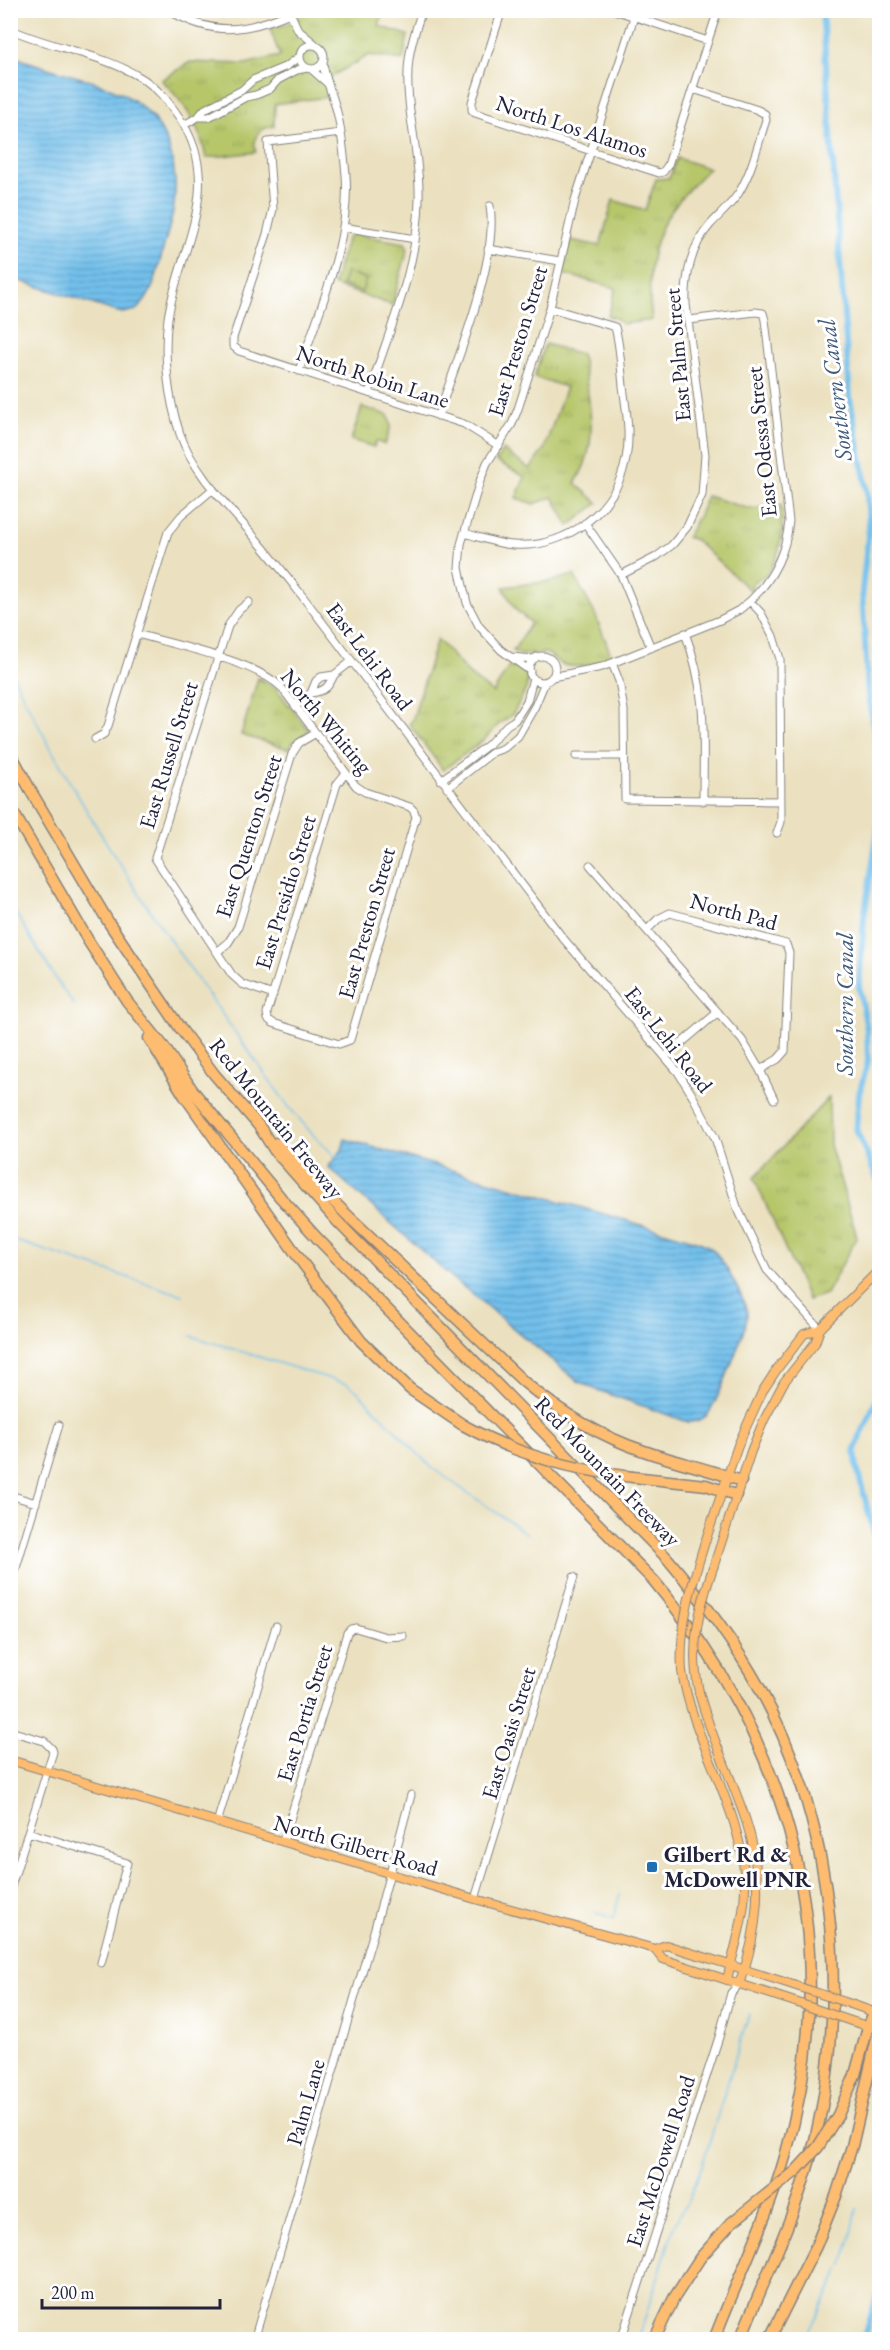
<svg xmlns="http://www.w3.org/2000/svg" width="890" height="2350" viewBox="0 0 890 2350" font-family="'EB Garamond',serif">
<defs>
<pattern id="grass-tufts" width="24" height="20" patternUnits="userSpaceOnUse" patternTransform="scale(1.5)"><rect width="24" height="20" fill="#b6c669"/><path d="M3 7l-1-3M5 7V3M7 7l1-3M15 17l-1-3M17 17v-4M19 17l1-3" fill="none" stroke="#9caa5c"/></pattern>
<pattern id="water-rules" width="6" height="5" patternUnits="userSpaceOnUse" patternTransform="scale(1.5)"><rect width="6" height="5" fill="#72c0ec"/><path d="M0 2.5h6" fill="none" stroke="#5d9cc0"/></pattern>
</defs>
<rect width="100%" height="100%" fill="#fff"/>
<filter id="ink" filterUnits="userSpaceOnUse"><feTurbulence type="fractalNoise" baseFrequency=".0167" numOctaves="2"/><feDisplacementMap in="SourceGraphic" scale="12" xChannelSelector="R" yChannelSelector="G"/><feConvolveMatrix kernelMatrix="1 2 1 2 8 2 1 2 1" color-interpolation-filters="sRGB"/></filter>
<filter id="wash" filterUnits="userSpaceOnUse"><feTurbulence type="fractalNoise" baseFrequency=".008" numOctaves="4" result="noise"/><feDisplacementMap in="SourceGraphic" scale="24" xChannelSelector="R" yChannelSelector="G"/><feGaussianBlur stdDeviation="1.35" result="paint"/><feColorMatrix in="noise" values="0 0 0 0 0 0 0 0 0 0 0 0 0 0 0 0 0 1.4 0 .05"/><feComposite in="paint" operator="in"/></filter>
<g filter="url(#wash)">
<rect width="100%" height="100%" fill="#ebe1c0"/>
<path fill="url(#grass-tufts)" stroke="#6c7452" stroke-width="1.5" d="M294,11H383L379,26L408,35L403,60L369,55L330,77L327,97L275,104L274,126C260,127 251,138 256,152L206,158C201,128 183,100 161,80L190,62L245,64L280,56L270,29L299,20Z
M677,158L709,168C694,184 677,200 666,219C649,248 647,287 652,320L622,324L616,318L608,316L616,288L563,274L570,240L600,246L613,200L645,210L656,179L669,178Z
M352,234L405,243L408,248L392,305L333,285L348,237Z
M545,344L581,354L583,361C589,404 601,444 575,483L598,503L569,526L553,497L534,504L516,498L525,477L496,461L503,450L530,469L544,449L566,387L534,377Z
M362,407L388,415L391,426L385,445L376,441L374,447L351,440Z
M707,496L750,509L781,505C784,525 782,555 768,572C765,577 757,580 752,584V592L695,540L687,537L699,515Z
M574,575L595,614L612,657C597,663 574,672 558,662C553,659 552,655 546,653L522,655L513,651L531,623L516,610L503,587L551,581Z
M437,639L472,677L493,693L511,663L525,672L528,681L526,689L513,714L499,724L485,739L443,770L409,724L412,721Z
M258,678L275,687L309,731L294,741L289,749L241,735Z
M829,1097L830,1145L857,1237L826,1294L808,1300L754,1178Z"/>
<path fill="#b6c669" stroke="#6c7452" stroke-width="1.5" d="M346,272L366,279L362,292L342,285Z"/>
<path fill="url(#water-rules)" stroke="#4a7194" stroke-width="1.5" d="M11,55C47,71 88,76 123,94C176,122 184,184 167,235C159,259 157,294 136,310L123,313L114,311L11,278Z
M345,1139L694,1240C701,1243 709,1245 714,1251C723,1260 748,1303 747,1316C746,1331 717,1402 708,1414C703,1420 696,1422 688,1422L592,1388L576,1380L449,1275L328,1167L342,1150Z"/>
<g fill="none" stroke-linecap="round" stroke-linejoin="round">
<path stroke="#72c0ec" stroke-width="1.5" d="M10,669C85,826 187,967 289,1107L314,1136L337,1158
M10,904L57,981L74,1005
M10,1239L182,1295
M191,1336L347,1384L356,1390L432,1468L527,1534
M596,1913L613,1918L620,1894
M638,2340L675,2224L690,2197L702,2166L749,2014
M805,2340L843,2264L851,2238L857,2208"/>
<path stroke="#72c0ec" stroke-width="6" d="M822,10L850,398L867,491L869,527L862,590L868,694L880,765
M880,817L864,918L859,986L867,1030L868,1061L859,1094L856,1129L880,1186
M880,1391L855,1449L857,1468L880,1557
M864,2340L880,2286"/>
</g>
</g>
<g filter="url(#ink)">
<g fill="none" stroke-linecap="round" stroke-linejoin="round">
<g stroke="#86827e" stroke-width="9">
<path id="minor" d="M168,10C213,36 243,33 290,13
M289,10L298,30L315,44
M502,10L472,102V110L475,113L659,173L663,172L668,165L718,10
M614,10L708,41
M10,29C51,48 99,53 138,76C156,86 168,101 179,117C226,187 179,247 168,318C163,356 168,398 180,434C194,473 225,503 251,533C269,554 286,575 303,597L562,937L678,1072L691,1093L715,1138L737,1207L767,1270L820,1329
M300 57a12 12 0 1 1 24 0a12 12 0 1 1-24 0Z
M311,69L328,84
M198,117H209L246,97L256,95L270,89L278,80L297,70L307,68
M184,125L198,117L205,109L242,90L253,80L287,66L300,56
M341,133L268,142L273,209L267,234L233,338V346L239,351L464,424L499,446
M343,227L415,239
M488,249L560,261
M689,320L755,312L763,313L765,320L789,521C786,553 773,579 750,601L761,613L773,636L780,659L781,822L777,833
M299,371C319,310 351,240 346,175C344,154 342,132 337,112C333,95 325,80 323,63
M369,393C389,331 418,266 419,200C421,153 403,104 409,59C411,42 417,26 422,10
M438,416C456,362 499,260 490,206
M585,523L621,575L651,648
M464,533C480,537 496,544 513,545C566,549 616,511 626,459C631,434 626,410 623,386C621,367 620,345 615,327L550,308
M621,575L656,557L672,545L687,527L702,495L705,455L686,304C685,277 691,246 710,225C719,215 730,206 738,194C752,172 758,144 766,120L765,114L758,110L693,89
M249,602L239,610L228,626L155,858L232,975L242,984L273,995
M685,633C708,692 703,739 703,801
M137,634C175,645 254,661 281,687L356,786L365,792L410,807L414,811L416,817L350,1040L339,1044L273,1023L268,1019L267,1013L337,784L346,773
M529 669a13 13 0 1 1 26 0a13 13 0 1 1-26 0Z
M511,657L534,659
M612,663L619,681L624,710L625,799L781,801
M530,671L501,650L479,626L467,603L459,568L461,544L480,481L487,463L512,424L518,409L550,308L575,200L634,17
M552,677L602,667L720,620L739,610L750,601
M311,693C325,691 328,688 334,675
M295,705L311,693L316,681L321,677L334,675L352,661
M95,739L104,734L108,726L168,532L181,516L213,489
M576,756H624
M441,780L488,745L507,725L515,720L527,701L533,678
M447,788L493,752L504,748L518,736L535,706L545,682
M590,865L742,1040L760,1070L774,1099
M647,930L658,919L670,913L786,944L789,953L785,1051L778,1059L760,1070
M217,952L228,943L238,927L292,754L299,743L316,733
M665,1057L718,1012
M10,1495L36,1503
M10,1588L59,1425
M10,1731L44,1741L52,1749L53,1752L10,1890
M217,1823L276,1626
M28,1832L127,1863L101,1963
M283,1842L347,1633L351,1629L356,1628L386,1637L403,1636
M475,1899L574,1577
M254,2340L375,1928L411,1795
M621,2340L719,2037L731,1993L739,1984"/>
</g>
<g stroke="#86827e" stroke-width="10">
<path id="major" d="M704,1545L738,1445L762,1392L777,1369L804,1334L820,1329L880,1269
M714,1565L751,1451L764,1420L784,1382L815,1343L820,1329
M682,1671C693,1744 744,1810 745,1886C745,1918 734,1949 727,1980
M699,1692C710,1736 732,1778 746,1821C764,1874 759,1933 739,1984
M10,1760L475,1899L655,1949L666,1945L781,1981
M655,1949L663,1959L795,2002
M851,2004L879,2014
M851,2021L874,2028"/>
</g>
<g stroke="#86827e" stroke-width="13">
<path id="highway" d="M10,752L32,793L109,923L180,1028L214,1074L259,1126L275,1151L337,1221L667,1558C701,1598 733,1640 759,1687C833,1822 850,1986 816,2136C800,2206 767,2273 740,2340
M10,807L89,942L127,1001L164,1047L193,1091L281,1198L317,1238L654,1581C794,1748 845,1945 785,2157C767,2220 737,2279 714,2340
M149,1038L184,1095L301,1261L361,1341L410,1389L463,1425
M276,1143L345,1213L524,1382C560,1412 599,1436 644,1451C676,1462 709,1469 741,1481
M633,1477L706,1485L736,1495
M855,2075L868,2027L874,2012
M654,2340L674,2298L700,2258
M769,2340L816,2246L836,2196L852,2146L879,2029L874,2012"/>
</g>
<use href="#minor" stroke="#fff" stroke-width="7"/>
<use href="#major" stroke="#fdbc6f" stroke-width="8"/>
<use href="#highway" stroke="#fdbc6f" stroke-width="10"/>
<g stroke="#86827e" stroke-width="10" stroke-linecap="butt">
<path id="major-bridge" d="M682,1671C679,1626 691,1587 704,1545
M699,1692C689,1647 699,1608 714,1565
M781,1981L851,2004
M795,2002L851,2021"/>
</g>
<g stroke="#86827e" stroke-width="13" stroke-linecap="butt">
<path id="highway-bridge" d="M463,1425C517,1455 572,1470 633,1477
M700,2258L731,2223L796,2171L818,2147L838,2115L855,2075"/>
</g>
<use href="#major-bridge" stroke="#fdbc6f" stroke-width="8"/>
<use href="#highway-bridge" stroke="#fdbc6f" stroke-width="10"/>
</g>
</g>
<rect fill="#1f6fb2" stroke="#fff" stroke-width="2" x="646" y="1861" width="12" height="12" rx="3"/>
<g text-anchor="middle" stroke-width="6" stroke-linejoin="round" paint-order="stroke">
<g font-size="22" fill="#22223b" stroke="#fff">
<text transform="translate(572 126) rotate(18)" y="8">North Los Alamos</text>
<text transform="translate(517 341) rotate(-73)" y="8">East Preston Street</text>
<text transform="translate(677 355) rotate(-95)" y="8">East Palm Street</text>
<text transform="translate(373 376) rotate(18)" y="8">North Robin Lane</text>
<text transform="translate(761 442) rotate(-96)" y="8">East Odessa Street</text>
<text transform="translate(370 656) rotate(53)" y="8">East Lehi Road</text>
<text transform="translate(327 721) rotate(50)" y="8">North Whiting</text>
<text transform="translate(168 755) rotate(-73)" y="8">East Russell Street</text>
<text transform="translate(248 836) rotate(-72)" y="8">East Quenton Street</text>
<text transform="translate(285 892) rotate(-73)" y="8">East Presidio Street</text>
<text transform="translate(734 911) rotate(15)" y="8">North Pad</text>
<text transform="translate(366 923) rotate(-74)" y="8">East Preston Street</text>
<text transform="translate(669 1039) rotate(52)" y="8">East Lehi Road</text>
<text transform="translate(277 1118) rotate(51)" y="8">Red Mountain Freeway</text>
<text transform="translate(608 1471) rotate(46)" y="8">Red Mountain Freeway</text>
<text transform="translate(304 1713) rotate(-73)" y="8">East Portia Street</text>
<text transform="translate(508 1733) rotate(-73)" y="8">East Oasis Street</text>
<text transform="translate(356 1845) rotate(16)" y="8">North Gilbert Road</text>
<text transform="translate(305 2102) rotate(-74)" y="8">Palm Lane</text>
<text transform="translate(660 2161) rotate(-72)" y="8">East McDowell Road</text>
</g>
<g font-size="22" font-weight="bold" fill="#22223b" stroke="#fff" text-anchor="start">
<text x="664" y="1862">Gilbert Rd &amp;<tspan x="664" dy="25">McDowell PNR</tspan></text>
</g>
<g font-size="24" font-style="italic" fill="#3e5979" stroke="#fff">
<text transform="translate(835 390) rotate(-97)" y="8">Southern Canal</text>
<text transform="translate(845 1004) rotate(-90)" y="8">Southern Canal</text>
</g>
</g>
<rect width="890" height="2350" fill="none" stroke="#fff" stroke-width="36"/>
<path d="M42 2299v9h178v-9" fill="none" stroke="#22223b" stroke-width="3"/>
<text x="51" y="2299" font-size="18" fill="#22223b" stroke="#ffffff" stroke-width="4.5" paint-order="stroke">200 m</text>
</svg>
